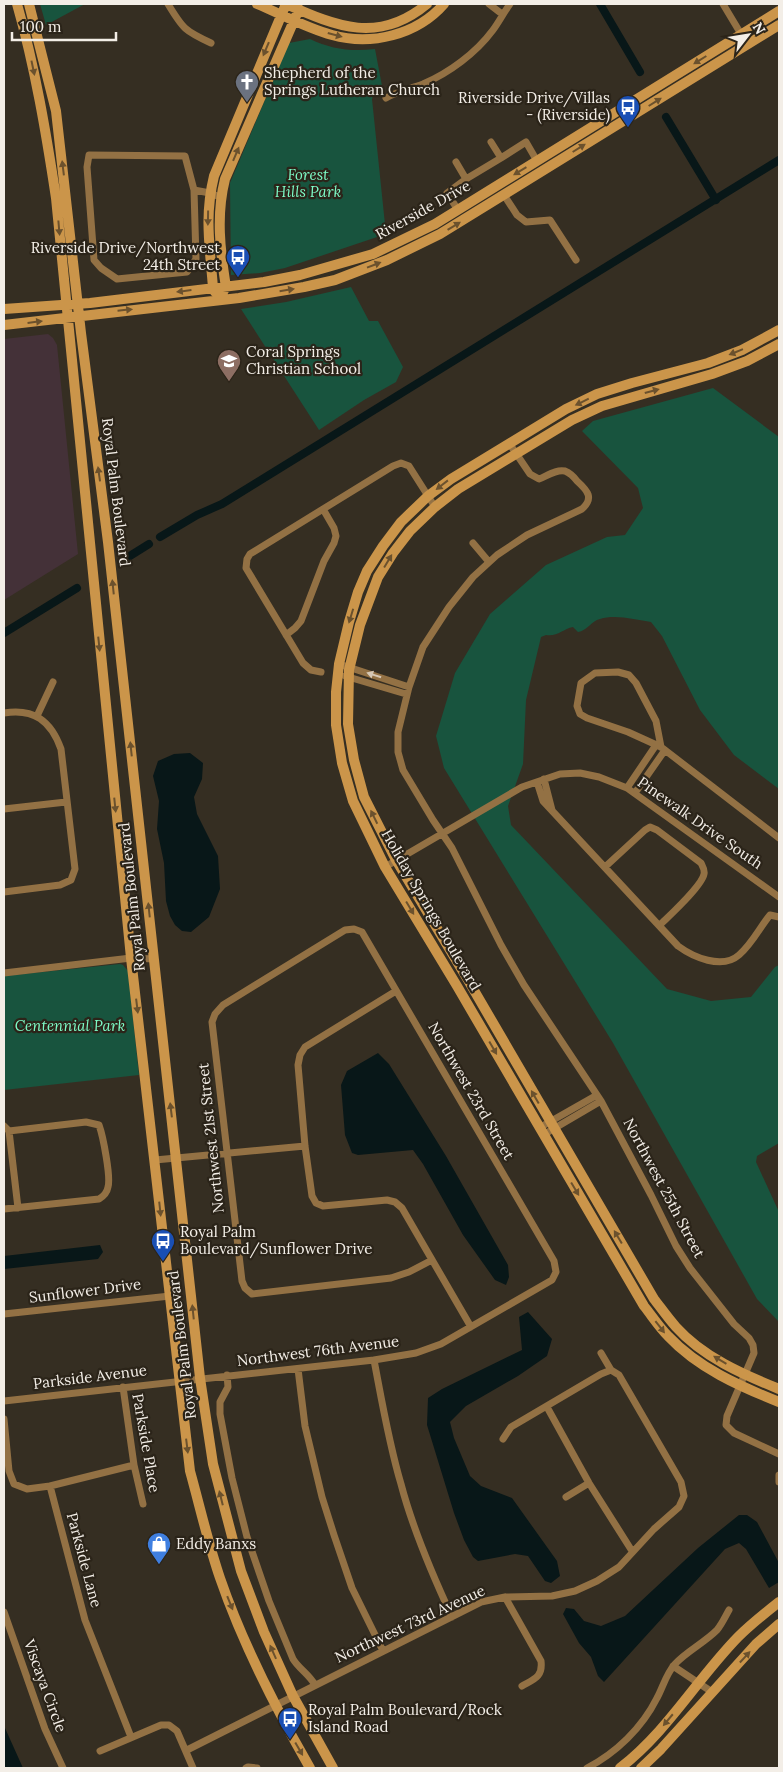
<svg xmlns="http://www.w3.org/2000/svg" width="783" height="1772" viewBox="0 0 783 1772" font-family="Lora,serif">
<rect width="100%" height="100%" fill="#352e22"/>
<path fill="#443138" d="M48,334L53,338L57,345L78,554L4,600V339Z"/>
<path fill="#18543e" d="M40,4H85L46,25Z
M310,39C331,49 351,52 375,49L382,86L375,90L372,99L386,234L285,268L260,273L231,275L230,183L289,43Z
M351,287L369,321H378L403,367L396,382L364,400L319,430L241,309L286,302Z
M713,388L779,437V789L734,755L700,710L662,636L651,622C636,620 616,614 600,619C591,621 587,631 578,632L573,627C563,629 557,637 546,635L541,637L526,700L523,764L508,806L511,825L667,989L711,1001L751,997L775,967L779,965V1143L757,1156L756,1162L779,1212V1322L757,1299L613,1043L444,768L436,736L455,673L490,614L546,565L607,537L625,535L643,508L638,488L582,431L593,421Z
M120,964L123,965L128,971L139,1075L4,1090V976Z"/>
<path fill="#081718" d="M190,753L203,763L202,779L194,797L197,814L218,856L220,889L209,917L191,932L182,931L175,925L170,916L166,901L164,863L157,829L159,801L153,776L158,761L174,754Z
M378,1053L389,1064L446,1156L508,1265L509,1277L506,1285L495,1280L463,1235L423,1164L413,1150L358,1155L352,1153L345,1135L341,1085L347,1071Z
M100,1245L103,1252L98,1259L4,1269V1256Z
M528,1312L552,1339L547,1356L518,1376L466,1406L450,1422L454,1438L470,1476L481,1486L512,1498L557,1561L560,1576L551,1583L545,1581L528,1556L515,1554L478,1561L473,1557L464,1540L454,1513L427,1425L428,1398L442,1389L522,1350L519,1317Z
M739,1515H747L757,1522L779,1563V1582L769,1588L746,1549L739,1543L725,1549L604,1682L598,1676L591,1657L579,1643L563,1614L566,1608L574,1609L584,1621L601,1626L625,1616L698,1548Z
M4,1724L5,1728L23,1768H4Z"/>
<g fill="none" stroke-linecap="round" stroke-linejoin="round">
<path stroke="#081718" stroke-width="8" d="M600,4L640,72
M666,117L716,200
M160,537L197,515L222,504L779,160
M125,559L149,544
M4,633L77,588"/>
<path stroke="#937144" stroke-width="7" d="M168,4C183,29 185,31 211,43
M489,4L502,14
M723,4L741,34
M386,98C398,91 410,89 423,84C449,73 476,53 493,30C499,22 504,12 510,4
M491,142L501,158L526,142L537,161
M456,162L466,179L501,158
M194,190L196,259L187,272L117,279L101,268L94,260L87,167L89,155L185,156L194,190L210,193L220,197
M504,195L517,215L526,222L550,220L576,260
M458,210L447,193L466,179
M509,443L530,474L539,479C547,476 556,469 565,471C570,473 574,477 577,481C588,491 594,498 582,509L527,535L497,555L473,577L449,607L423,647L409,687L398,732V752L403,770L433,820L452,848L501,945L524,985L601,1101L651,1195L676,1246L690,1268L734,1324L749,1338L753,1345L754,1353L727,1416L726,1425L734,1433L779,1454
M473,543L489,562
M286,635L295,628L301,621L324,561L334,543L336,536L334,528L323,509
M339,664L409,687
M321,672L311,670L303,663L246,568L247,559L250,554L393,466L401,463L409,466L435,507
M345,676L406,694
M4,713C34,708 51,721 61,749L75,869L71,880L60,885L4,892
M37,716L53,682
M661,747L656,721L636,683L629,675L618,672L595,673L581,683L577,706L580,714L587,718L628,732L661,747L779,838
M544,779L552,810
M537,782L543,801L678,946C693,957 722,970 739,955C752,944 760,927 770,915L779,917
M627,788L656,745
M635,793L665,750
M4,809L66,802
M385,867L522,787L560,774L580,773L599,777L627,788L779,897
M605,867L645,830L650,827L657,830L701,863C703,867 705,870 704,874C702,886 669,916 660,925
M4,973L131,958L154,959
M396,991L305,1047L300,1055L298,1065L305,1146L312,1196L316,1203L323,1206L387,1200L395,1202L402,1208L471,1327
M4,1126L9,1131L18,1208
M539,1128L597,1095
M543,1135L601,1101
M155,1160L305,1146
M4,1209L99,1199C104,1196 107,1193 108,1187C111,1177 103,1136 99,1125L86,1122L9,1131
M4,1314L170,1296
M374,1360C382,1402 389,1444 401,1484C413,1530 432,1574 452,1617
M298,1369L305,1426L322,1497L334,1535L352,1588L383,1651
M227,1375L228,1387L220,1402V1414L232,1478L247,1537L269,1601L293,1659C299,1669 309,1674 315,1685
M123,1387L134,1465L143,1504
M4,1401L374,1360L416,1353L441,1344L552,1280L556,1272L554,1261L362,932L354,929L345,930L223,1005L215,1014L212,1022L242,1281L245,1288L252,1294L391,1278L409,1272L432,1260
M547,1407L589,1483L632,1551
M4,1419L9,1471L14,1484L27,1489L50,1486L85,1620L131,1737
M503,1439L511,1427L601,1374L611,1370
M779,1475V1482
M50,1486L134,1465
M566,1497L589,1483
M505,1597L541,1661C543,1677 534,1679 522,1686
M4,1612L45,1729L63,1768
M673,1666L712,1692
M187,1750L481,1602L505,1597L552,1596L575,1591L597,1581L619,1567L654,1529L679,1507L684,1496L681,1482L619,1375L611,1370L601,1353
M100,1751L161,1725H169L177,1731L193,1768
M246,1768L248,1767L257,1768
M587,1768C616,1753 642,1728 657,1698C663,1687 666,1674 675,1664C687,1651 704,1643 717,1630C722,1624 725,1617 729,1610"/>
<path stroke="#cb954a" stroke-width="10" d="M17,4C35,67 46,132 56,198L131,958L190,1471C200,1507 208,1543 220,1578C243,1645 275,1707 310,1768
M29,4L56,111L81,333L108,542L200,1378L213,1464L241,1571L264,1632L293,1696L333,1768
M257,4C281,14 306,28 332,35C371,46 417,35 444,4
M286,4C337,27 379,44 427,4
M215,292L213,288C210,247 204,217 214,176L286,4
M223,292L226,287C220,250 216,215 225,179L299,9
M4,309L90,303L264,282L300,275L373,254L435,224L779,11
M4,325L239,298L304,287L335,280L387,260L440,234L779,25
M779,330L742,350L708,363L632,383L597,394L566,409L451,479L428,496L401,522L383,546L367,571L358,592L349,622L339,664L336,692V725L342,763L353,801L385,867L457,986L644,1306C652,1316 659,1327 668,1336C698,1368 739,1386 779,1402
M779,344L747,361L712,374L602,406L572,420L458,489L435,507L410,531L393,553L378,577L360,625L349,670L348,724L354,760L364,797L396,860L468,980L654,1299C661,1308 668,1318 676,1327C703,1357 742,1374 779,1389
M620,1768C667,1732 697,1679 738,1637C751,1624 765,1613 779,1602
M641,1768L661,1749L756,1644L779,1624"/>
</g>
<defs><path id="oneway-solid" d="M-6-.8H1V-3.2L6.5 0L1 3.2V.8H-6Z" transform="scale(1.25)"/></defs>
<g fill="#6b512d">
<use href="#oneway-solid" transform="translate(335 35) rotate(15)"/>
<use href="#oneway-solid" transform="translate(266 49) rotate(113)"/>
<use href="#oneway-solid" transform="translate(700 60) rotate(148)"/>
<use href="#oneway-solid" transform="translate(33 68) rotate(78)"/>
<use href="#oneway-solid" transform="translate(655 102) rotate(-32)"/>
<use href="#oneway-solid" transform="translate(579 148) rotate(-32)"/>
<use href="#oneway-solid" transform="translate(236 154) rotate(-67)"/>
<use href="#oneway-solid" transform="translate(63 168) rotate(-97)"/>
<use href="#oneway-solid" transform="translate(520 171) rotate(149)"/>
<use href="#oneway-solid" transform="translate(208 218) rotate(91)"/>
<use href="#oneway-solid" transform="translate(454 226) rotate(-31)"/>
<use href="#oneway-solid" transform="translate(59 228) rotate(85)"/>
<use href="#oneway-solid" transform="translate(374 265) rotate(-21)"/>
<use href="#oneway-solid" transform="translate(287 290) rotate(-9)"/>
<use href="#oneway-solid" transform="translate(184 291) rotate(173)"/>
<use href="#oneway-solid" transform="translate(125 310) rotate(-6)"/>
<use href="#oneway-solid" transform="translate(35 322) rotate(-7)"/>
<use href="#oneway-solid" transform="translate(736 352) rotate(158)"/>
<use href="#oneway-solid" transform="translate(652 391) rotate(-15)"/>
<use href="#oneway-solid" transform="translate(582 402) rotate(154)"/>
<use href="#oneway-solid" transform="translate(99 474) rotate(-98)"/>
<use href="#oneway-solid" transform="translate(442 485) rotate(142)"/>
<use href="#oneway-solid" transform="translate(388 561) rotate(-59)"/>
<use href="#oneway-solid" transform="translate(113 587) rotate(-96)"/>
<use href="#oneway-solid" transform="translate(351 616) rotate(107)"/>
<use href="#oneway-solid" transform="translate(99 644) rotate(84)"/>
<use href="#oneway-solid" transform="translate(131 749) rotate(-96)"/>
<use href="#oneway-solid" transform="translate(115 805) rotate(84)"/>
<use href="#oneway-solid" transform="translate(374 817) rotate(-116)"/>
<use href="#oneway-solid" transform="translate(410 908) rotate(59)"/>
<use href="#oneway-solid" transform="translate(149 910) rotate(-96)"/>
<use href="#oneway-solid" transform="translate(137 1006) rotate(83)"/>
<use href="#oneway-solid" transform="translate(493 1048) rotate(60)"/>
<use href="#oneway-solid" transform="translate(535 1097) rotate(-120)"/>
<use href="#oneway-solid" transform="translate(171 1110) rotate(-97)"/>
<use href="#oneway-solid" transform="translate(575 1189) rotate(59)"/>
<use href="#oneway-solid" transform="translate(160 1209) rotate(84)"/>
<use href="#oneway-solid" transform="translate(618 1237) rotate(-121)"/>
<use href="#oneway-solid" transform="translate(193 1312) rotate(-96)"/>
<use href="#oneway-solid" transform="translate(660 1327) rotate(52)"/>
<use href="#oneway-solid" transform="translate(720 1360) rotate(-149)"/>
<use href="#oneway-solid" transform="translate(187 1446) rotate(83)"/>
<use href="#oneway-solid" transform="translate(221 1498) rotate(-104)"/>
<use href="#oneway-solid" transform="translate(230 1603) rotate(68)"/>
<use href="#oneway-solid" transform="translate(273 1652) rotate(-114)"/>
<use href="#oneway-solid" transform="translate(745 1657) rotate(-47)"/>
<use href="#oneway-solid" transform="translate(668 1720) rotate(130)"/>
<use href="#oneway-solid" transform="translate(299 1749) rotate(60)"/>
</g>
<use fill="#d6c8b6" href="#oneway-solid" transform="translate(374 675) rotate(-162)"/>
<defs>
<g id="church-pin" transform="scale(1.25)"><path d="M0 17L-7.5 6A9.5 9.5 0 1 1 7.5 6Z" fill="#6b7280" stroke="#2b2419"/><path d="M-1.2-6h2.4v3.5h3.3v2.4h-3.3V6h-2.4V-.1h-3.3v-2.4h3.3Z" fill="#fff"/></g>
<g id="bus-pin" transform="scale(1.25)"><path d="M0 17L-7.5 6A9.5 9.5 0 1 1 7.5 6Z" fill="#1a4fb4" stroke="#2b2419"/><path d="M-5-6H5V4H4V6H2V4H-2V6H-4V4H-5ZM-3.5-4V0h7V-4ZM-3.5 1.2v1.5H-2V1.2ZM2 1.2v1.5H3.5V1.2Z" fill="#fff"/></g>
<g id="school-pin" transform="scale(1.25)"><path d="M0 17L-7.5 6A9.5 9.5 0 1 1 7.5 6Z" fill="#8d6e63" stroke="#2b2419"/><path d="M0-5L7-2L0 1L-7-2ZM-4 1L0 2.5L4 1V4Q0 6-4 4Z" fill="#fff"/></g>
<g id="shop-pin" transform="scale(1.25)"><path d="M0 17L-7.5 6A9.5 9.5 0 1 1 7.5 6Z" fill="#3f7fe0" stroke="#2b2419"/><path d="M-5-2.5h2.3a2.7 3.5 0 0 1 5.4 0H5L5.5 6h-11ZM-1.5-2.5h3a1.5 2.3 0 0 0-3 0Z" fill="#fff"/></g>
</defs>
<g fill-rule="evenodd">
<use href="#church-pin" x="247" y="82"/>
<use href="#bus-pin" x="628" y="107"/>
<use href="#bus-pin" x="238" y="257"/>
<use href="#school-pin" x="229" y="361"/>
<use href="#bus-pin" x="163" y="1241"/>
<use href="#shop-pin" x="159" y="1544"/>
<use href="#bus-pin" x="290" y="1719"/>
</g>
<g text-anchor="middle" stroke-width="4.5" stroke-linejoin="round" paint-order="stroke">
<g font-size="15" fill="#f3eee7" stroke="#2b2419" text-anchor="start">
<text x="264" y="78">Shepherd of the<tspan x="264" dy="17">Springs Lutheran Church</tspan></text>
<text x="610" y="103" text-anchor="end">Riverside Drive/Villas<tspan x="610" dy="17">- (Riverside)</tspan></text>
<text x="220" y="253" text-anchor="end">Riverside Drive/Northwest<tspan x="220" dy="17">24th Street</tspan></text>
<text x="246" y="357">Coral Springs<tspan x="246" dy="17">Christian School</tspan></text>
<text x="180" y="1237">Royal Palm<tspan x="180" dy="17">Boulevard/Sunflower Drive</tspan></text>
<text x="176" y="1549">Eddy Banxs</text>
<text x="308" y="1715">Royal Palm Boulevard/Rock<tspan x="308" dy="17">Island Road</tspan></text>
</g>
<g font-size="15" font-style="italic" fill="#7dfbc7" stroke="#2b2419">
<text x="308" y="180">Forest<tspan x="308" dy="17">Hills Park</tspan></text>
<text x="70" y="1031">Centennial Park</text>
</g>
<g font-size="15" fill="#f3eee7" stroke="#2b2419">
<text transform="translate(423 210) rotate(-29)" y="5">Riverside Drive</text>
<text transform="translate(116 492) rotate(83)" y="5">Royal Palm Boulevard</text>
<text transform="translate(700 823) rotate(35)" y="5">Pinewalk Drive South</text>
<text transform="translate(132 897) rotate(-96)" y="5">Royal Palm Boulevard</text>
<text transform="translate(431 910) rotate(60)" y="5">Holiday Springs Boulevard</text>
<text transform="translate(471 1091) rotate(60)" y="5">Northwest 23rd Street</text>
<text transform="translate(211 1138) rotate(-96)" y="5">Northwest 21st Street</text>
<text transform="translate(664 1188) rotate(62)" y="5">Northwest 25th Street</text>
<text transform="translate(85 1291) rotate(-7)" y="5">Sunflower Drive</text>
<text transform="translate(182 1345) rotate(-97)" y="5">Royal Palm Boulevard</text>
<text transform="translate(318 1351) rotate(-7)" y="5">Northwest 76th Avenue</text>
<text transform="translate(90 1377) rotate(-7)" y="5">Parkside Avenue</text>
<text transform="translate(146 1443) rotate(80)" y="5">Parkside Place</text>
<text transform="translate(84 1560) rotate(75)" y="5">Parkside Lane</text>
<text transform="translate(410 1624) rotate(-25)" y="5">Northwest 73rd Avenue</text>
<text transform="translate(45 1686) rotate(70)" y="5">Viscaya Circle</text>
</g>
</g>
<rect width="783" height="1772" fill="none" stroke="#f3eee7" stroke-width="10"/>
<g transform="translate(748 35) rotate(59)" stroke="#2b2419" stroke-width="4" paint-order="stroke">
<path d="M0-4L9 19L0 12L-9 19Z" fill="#f3eee7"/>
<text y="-8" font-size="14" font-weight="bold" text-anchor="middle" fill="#f3eee7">N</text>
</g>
<path d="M12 32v8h104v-8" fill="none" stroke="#f3eee7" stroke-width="2.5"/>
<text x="20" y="32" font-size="15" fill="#f3eee7" stroke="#2b2419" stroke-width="4" paint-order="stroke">100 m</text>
</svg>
